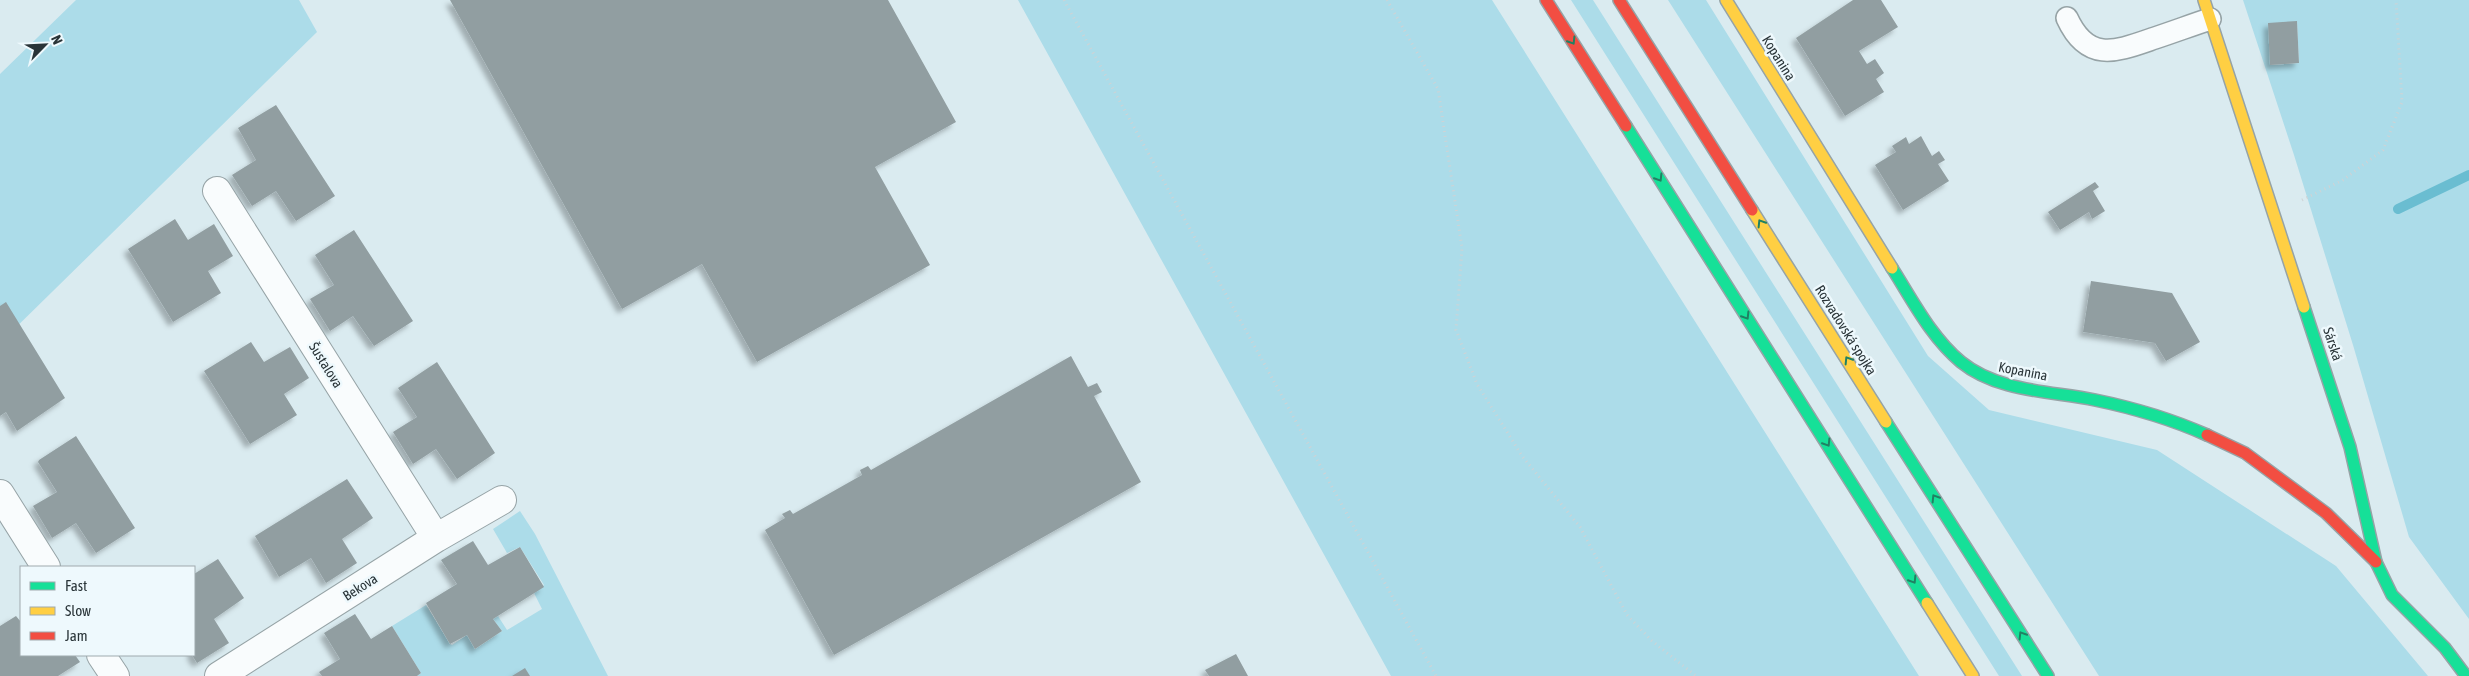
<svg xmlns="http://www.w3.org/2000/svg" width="2469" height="676" viewBox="0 0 2469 676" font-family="'Asap Condensed',sans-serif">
<defs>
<filter id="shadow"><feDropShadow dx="-4.5" dy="4.5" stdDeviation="2.5" flood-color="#0004"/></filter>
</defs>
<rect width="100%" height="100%" fill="#daebf0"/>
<path fill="#acdce9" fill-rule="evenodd" d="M76,0H299L317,32L0,343V74Z
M1018,0H1492L1919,676H1391Z
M1571,0H1593L2022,676H1999Z
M1668,0H1706L1928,356L1989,410L2157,450L2336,566L2428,676H2099Z
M2243,0H2469V619L2409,537L2353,345L2294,155ZM2297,21L2299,63L2270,65Z
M520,511L535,534L608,676H417L421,673L392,626L426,605L450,644L452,645L467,635L475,649L502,631L493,619L498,616L507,630L542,609L534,593L544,585L520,547L507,553L493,529Z"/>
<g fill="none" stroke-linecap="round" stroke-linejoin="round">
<path stroke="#6abdd1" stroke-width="10" d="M2398,209L2469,175"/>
</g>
<path fill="#919ea1" filter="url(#shadow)" d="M450,0H888L956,122L875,167L930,265L757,362L702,264L622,309Z
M1853,0H1881L1898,27L1859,51L1867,64L1875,59L1884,73L1876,79L1884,92L1845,116L1796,38Z
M2297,21L2299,63L2270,65L2268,23Z
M276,105L335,196L296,221L276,191L252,206L232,175L256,160L238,128Z
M1921,136L1932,156L1939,151L1945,160L1938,164L1949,181L1903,210L1875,165L1896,152L1892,146L1906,137L1909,144Z
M2095,182L2099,187L2093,191L2105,211L2092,219L2089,212L2060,230L2048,212Z
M175,219L188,240L214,224L233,256L208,271L221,293L173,322L128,249Z
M354,230L413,321L374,346L353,316L330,331L310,299L334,285L315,255Z
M2091,281L2172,293L2200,342L2166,361L2155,343L2083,332Z
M6,302L65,398L17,431L6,412L0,416V306Z
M251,342L264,362L290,347L309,378L284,394L297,415L250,444L204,371Z
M1071,356L1088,387L1097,383L1102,392L1094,396L1141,482L834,655L765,530L785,518L782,514L790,510L793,514L862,475L860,470L868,466L871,470Z
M437,362L495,453L457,479L436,449L413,464L393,432L417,417L398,388Z
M76,436L135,528L96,553L76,523L52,538L33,506L57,492L38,462L39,460Z
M347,479L373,518L342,539L357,563L326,583L311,558L279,577L255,536Z
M473,541L488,565L520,547L544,587L493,619L502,631L475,649L467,635L450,644L426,603L457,584L441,560Z
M218,559L244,598L214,619L229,643L197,663L192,655L194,574Z
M355,614L371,639L392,626L421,673L417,676H322L319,672L340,659L324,633Z
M16,616L21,622V655H75L80,662L58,676H0V626Z
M1236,654L1248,676H1209L1205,670Z
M525,668L530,676H512Z"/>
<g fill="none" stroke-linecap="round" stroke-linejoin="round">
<g stroke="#96a3a6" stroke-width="24">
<path id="lane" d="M2067,18C2088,64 2117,51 2155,38C2173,32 2192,25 2210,19"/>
</g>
<g stroke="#96a3a6" stroke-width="30">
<path id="street" d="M217,191L436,538
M0,494L46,567
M101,655L115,676
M219,676L436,538L502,500"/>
</g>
<g stroke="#96a3a6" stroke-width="14">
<path id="fast" d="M1626,126L1927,603
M1892,268C1913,301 1931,337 1961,362C1998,392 2051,391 2095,400C2134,408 2171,419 2207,435
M2304,307L2350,447L2376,562L2392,595L2445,648L2466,676
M1886,422L2048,676"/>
</g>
<g stroke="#96a3a6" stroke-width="14">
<path id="slow" d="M1726,0L1892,268
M2204,0L2304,307
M1752,210L1886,422
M1927,603L1973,676"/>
</g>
<g stroke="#96a3a6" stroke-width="14">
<path id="jam" d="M1546,0L1626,126
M1619,0L1752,210
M2207,435L2245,453L2326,513L2376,562"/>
</g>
<path stroke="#cfd3d5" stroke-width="3" stroke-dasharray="1 4" stroke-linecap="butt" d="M1064,0L1436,676
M1387,0L1438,89L1462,248L1456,330L1477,384L1522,456L1580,527L1627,615L1652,641L1696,676
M2302,200L2343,180L2383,150L2402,102L2396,0"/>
<use href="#lane" stroke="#f9fcfd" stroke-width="21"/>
<use href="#street" stroke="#f9fcfd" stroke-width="28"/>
<use href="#fast" stroke="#16e098" stroke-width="11"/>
<use href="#slow" stroke="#ffcf43" stroke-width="11"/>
<use href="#jam" stroke="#f24e42" stroke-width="11"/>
</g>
<defs><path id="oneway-chevron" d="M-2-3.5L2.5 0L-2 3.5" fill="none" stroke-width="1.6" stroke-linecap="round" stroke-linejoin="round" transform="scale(1.25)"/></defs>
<g stroke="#208163">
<use href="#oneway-chevron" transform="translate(1572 41) rotate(58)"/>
<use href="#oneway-chevron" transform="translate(1659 178) rotate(58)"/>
<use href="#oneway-chevron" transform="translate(1761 223) rotate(-122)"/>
<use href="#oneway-chevron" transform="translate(1746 316) rotate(58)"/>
<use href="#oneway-chevron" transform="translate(1848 360) rotate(-122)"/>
<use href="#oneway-chevron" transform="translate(1827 443) rotate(58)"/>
<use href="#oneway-chevron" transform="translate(1935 498) rotate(-122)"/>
<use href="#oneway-chevron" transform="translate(1913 580) rotate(58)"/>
<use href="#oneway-chevron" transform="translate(2022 635) rotate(-122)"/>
</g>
<g text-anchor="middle" stroke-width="5" stroke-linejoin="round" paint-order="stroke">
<g font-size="14" fill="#293438" stroke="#eef9fd">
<text transform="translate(1779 58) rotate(58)" y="5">Kopanina</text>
<text transform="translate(1846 330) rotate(58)" y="5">Rozvadovská spojka</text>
<text transform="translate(2333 344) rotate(72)" y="5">Sárská</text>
<text transform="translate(326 365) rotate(58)" y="5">Šustalova</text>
<text transform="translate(2023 371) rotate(11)" y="5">Kopanina</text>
<text transform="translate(360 587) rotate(-32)" y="5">Bekova</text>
</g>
</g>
<rect x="20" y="566" width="175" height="90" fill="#eef9fd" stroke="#9faaae"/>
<rect x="30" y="582" width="25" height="8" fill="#16e098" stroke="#9faaae"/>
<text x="65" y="591" font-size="15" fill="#293438">Fast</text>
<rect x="30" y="607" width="25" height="8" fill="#ffcf43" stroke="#9faaae"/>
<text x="65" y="616" font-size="15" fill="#293438">Slow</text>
<rect x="30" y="632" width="25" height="8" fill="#f24e42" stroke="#9faaae"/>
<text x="65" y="641" font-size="15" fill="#293438">Jam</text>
<g transform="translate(45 45) rotate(66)" stroke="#eef9fd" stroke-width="4" paint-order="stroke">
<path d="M0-4L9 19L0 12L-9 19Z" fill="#293438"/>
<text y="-8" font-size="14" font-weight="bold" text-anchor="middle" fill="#293438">N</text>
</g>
</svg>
